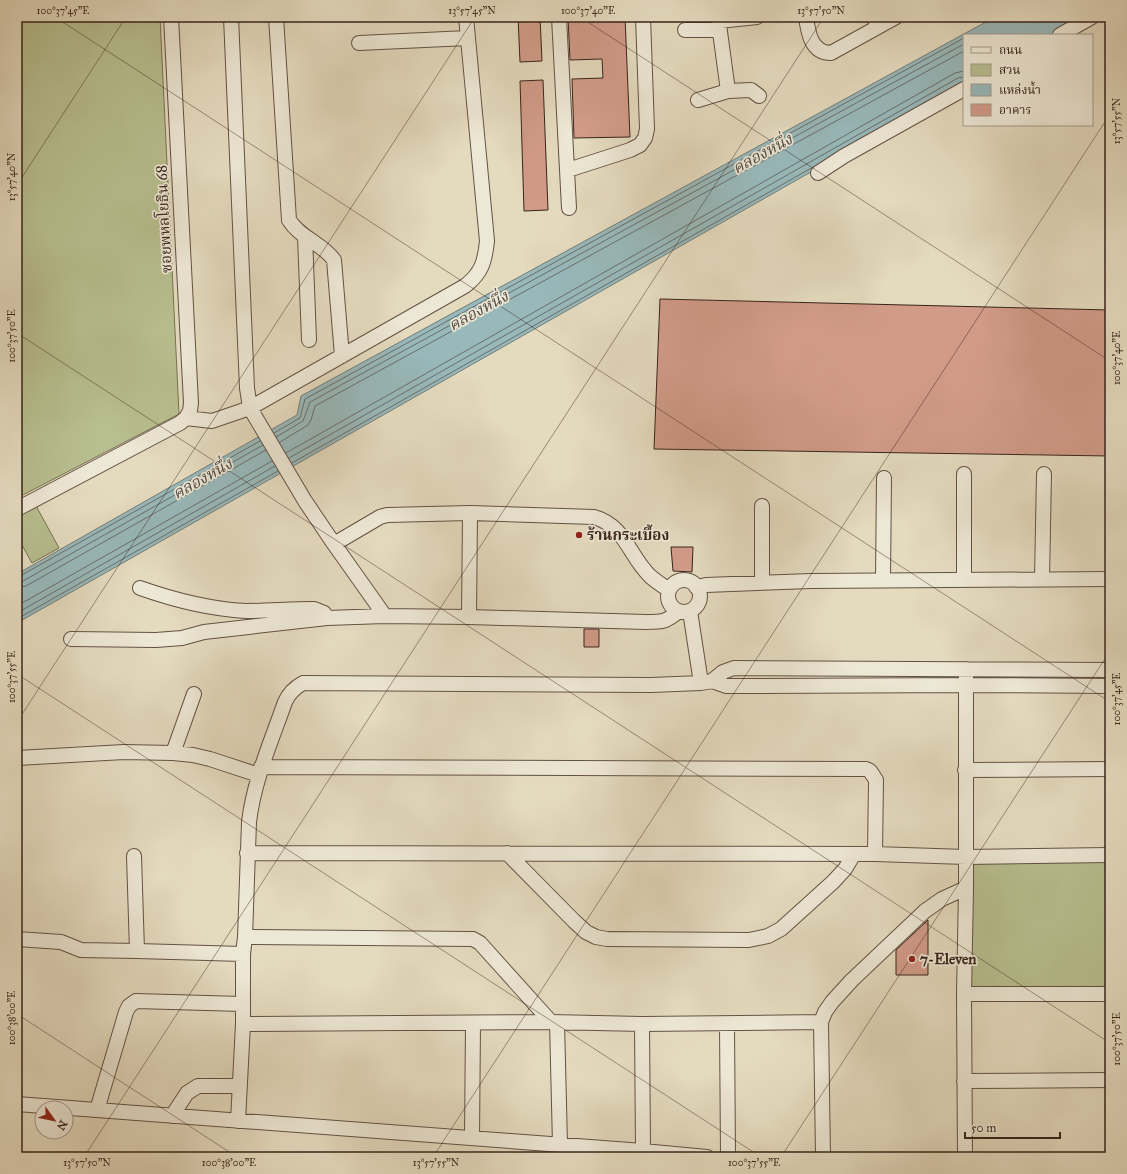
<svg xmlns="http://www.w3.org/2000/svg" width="1127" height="1174" viewBox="0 0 1127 1174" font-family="'IM FELL Great Primer','Noto Serif Thai',serif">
<rect width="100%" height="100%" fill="#e4dabe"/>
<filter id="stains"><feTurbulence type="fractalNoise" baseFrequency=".005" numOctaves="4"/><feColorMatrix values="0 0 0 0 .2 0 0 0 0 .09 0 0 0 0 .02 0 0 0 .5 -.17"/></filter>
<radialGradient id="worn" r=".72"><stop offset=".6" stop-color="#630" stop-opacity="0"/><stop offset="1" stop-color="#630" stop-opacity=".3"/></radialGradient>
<path fill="#b7be8f" stroke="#787155" d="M17,17H160L179,414L17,498Z
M35,504L59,548L32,563L17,536V514Z
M1110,852V992L969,991L968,855Z"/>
<path fill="#98b8ba" stroke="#727d7a" d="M995,17H1084L1053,35H964V85L17,623V574L297,415L301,396Z"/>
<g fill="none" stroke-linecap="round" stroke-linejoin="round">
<path stroke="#686e6a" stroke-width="1" d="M274,433L300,418L305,399L964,38
M276,437L303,421L310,402L964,44
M280,442L308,425L311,420L315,406L964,51
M286,453L955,73L964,71
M289,458L958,78L964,77
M292,463L815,166
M17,577L20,576L260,441
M17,582L23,581L263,445
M17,588L26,586L266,450
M17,606L272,461
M17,613L275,466
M17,619L278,471"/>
</g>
<path fill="#d19b88" stroke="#38241b" d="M518,17H540L542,61L520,62Z
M568,17H625L630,137L574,138L572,79L603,78L602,59L570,60Z
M543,80L548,210L524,211L520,81Z
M660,299L1110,310V456L654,449Z
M671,547H693L692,572L673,571Z
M584,629H599V647H584Z
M928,920V975H896V950Z"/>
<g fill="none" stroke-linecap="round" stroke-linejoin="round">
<g stroke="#635244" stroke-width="16">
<path id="minor" d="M171,17L191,403L190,411L186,418
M231,17L247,388L250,408L305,501L334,544L385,616L469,617L646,622C663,622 666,622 679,611
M276,17L289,220C300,238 322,243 334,260L342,356
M559,17L569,208
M806,17C808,32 811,53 831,53L887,22
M872,17L887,22L896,17
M719,21L757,17
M685,30H720
M1060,35L1092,17
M359,43L468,38
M728,91L751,90L759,96
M698,100L728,91L718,17
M568,170L630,150L640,145L645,138L647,129L643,17
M818,173L844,156L964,89
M305,236L309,340
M964,474V579
M762,506V582
M17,509L180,423L186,418L212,421L250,408L465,286C482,273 485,261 487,241L466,17
M334,544L380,517L387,515L470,513L594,517C626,526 629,557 651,577C657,582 663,586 669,590
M1042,579L1044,474
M883,580L884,478
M668 596a16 16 0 1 1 32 0a16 16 0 1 1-32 0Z
M696,587L706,585L811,581L1110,579
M140,588C174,600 209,609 246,611C268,611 291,609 314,609L324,613L327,618
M690,611L701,683
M469,617L470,513
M71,639L156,640L182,638L204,632L327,618L385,616
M712,681L726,686H737L965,685L1110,686
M173,753L194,694
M17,758L124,752L173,753L193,755L210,759L259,775
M261,767L866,769L870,771L876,780L875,854
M965,770L1110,769
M247,853L875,854L966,857L1110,855
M507,853L574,921L586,932L596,937L607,939L749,940L768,936L781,929L833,882L845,869L854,854
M134,856L137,951L243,954
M245,937L473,939L480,943L551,1022
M17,939L61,942L81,950L137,951
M964,994H1110
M557,1022L560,1145
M243,1024L551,1022L642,1024L821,1022
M642,1024L643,1151
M727,1024L728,1157
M964,1081L1110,1080
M17,1104L643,1151L707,1157
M97,1110L126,1012L129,1006L136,1001L242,1004
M172,1116L187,1093L198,1086H240
M238,1121L243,1024V954L245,937L249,822C254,780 271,742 285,702C289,693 294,688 303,683L651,685L701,683L712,681L723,672L734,668L1110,670
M472,1138L473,1023
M823,1157L821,1022L825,1012L832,1002L852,980L925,911L942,899L966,888
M965,1157L964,994L966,888V669"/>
</g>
<use href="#minor" stroke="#ede7d5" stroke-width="14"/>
</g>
<path fill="none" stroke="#38241b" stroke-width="1" stroke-opacity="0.45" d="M55,17L1110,702M580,17L1110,361M1105,17L1110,21M17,185L126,17M17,333L1110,1043M17,674L761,1157M17,722L475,17M17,1014L237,1157M84,1157L824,17M433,1157L1110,114M781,1157L1110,651"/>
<g fill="#8f2418" stroke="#ede7d5" stroke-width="1.5">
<circle cx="579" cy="535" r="4"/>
<circle cx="912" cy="959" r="4"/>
</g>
<g text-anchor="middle" stroke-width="3.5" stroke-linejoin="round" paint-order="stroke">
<g font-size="15" fill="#38241b" stroke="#ede7d5">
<text transform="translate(164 219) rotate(-93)" y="5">ซอยพหลโยธิน 68</text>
</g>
<g font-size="15" font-weight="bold" fill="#38241b" stroke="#ede7d5" text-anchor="start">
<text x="587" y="540">ร้านกระเบื้อง</text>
<text x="920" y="964">7-Eleven</text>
</g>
<g font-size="16" font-style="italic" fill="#504943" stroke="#ede7d5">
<text transform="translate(762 153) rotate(-29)" y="6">คลองหนึ่ง</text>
<text transform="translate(478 310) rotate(-29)" y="6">คลองหนึ่ง</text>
<text transform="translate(202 478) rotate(-30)" y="6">คลองหนึ่ง</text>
</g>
</g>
<rect width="1127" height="1174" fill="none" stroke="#e4dabe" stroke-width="44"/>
<rect x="963" y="34" width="130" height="92" fill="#ede7d5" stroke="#a5998b"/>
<rect x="971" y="47" width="20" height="6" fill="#ede7d5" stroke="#a5998b"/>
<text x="999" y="54" font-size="12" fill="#38241b">ถนน</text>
<rect x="971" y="64" width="20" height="12" fill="#b7be8f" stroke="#a5998b"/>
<text x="999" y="74" font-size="12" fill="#38241b">สวน</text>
<rect x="971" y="84" width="20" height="12" fill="#98b8ba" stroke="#a5998b"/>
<text x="999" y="94" font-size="12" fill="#38241b">แหล่งน้ำ</text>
<rect x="971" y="104" width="20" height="12" fill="#d19b88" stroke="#a5998b"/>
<text x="999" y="114" font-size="12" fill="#38241b">อาคาร</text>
<g transform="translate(54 1120) rotate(123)"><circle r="19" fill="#ede7d5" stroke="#a5998b"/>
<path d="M0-3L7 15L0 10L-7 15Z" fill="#8f2418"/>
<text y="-6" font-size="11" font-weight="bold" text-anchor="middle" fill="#38241b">N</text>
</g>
<path d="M965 1132v6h95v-6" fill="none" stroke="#38241b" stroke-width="2"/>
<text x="971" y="1132" font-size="12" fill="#38241b" stroke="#ede7d5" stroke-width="3" paint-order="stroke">50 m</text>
<rect x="22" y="22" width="1083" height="1130" fill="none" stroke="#38241b" stroke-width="1.5"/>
<g font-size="10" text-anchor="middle" fill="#38241b">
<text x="63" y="14">100°37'45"E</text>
<text x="472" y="14">13°57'45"N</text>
<text x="588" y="14">100°37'40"E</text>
<text x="821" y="14">13°57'50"N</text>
<text transform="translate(1116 121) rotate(-90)" y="4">13°57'55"N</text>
<text transform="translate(11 177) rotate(-90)" y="4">13°57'40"N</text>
<text transform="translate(11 336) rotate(-90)" y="4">100°37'50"E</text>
<text transform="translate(1116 358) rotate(-90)" y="4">100°37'40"E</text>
<text transform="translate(11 677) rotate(-90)" y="4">100°37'55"E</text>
<text transform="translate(1116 699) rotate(-90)" y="4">100°37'45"E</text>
<text transform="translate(11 1018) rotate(-90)" y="4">100°38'00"E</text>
<text transform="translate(1116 1039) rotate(-90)" y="4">100°37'50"E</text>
<text x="87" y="1166">13°57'50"N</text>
<text x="229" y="1166">100°38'00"E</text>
<text x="436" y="1166">13°57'55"N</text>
<text x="754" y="1166">100°37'55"E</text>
</g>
<rect width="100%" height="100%" filter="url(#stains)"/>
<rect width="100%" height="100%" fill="url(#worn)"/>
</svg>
